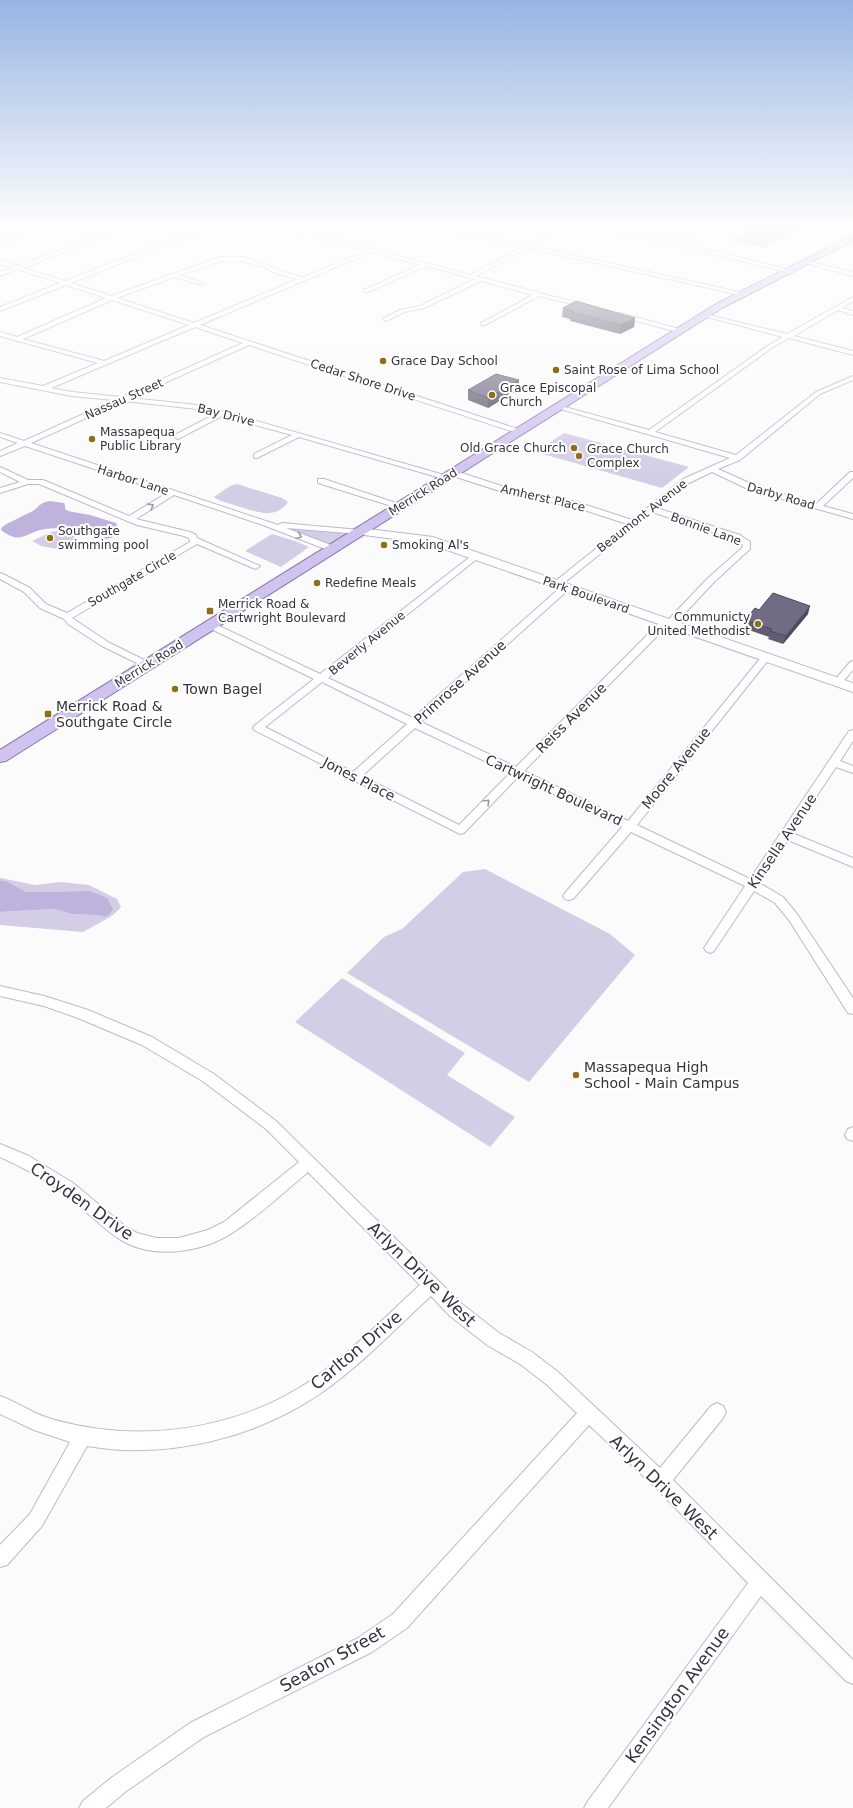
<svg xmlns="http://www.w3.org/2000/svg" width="853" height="1808" viewBox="0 0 853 1808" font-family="'DejaVu Sans',sans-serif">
<rect width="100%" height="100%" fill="#fbfbfb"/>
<path fill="#d3cde6" d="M564,433L689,467L662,488L529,450L546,445Z
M237,484L282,498L288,502C275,521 255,511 237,506C229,503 220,502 214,497L230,486Z
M270,524L358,532L333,548Z
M59,530L66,532L79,538L57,549L41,546L32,541L51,532Z
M272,534L298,542L309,547L281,567L245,551Z
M485,869L610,934L635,955L529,1082L347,973L384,937L402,929L463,872Z
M0,878L35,885L61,882L89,885L117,899L121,907L112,916L83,932L0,925V912L54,909L71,914L96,915L105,917L89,891L27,892L6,881H0Z
M342,978L465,1053L447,1075L515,1117L490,1147L295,1022Z"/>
<path fill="#bfb3dd" d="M748,226H805L763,248L729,240L746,233Z
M50,501L64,503L65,505V509L68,511L90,515L116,523L119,531C110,549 82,530 68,528C59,528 50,528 40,530C23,535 19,544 1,530L2,527C11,521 21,517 31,512C39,508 38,503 50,501Z
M0,881H6L27,892L89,891L107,898L113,909L110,914L105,917L96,915L71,914L54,909L0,912Z"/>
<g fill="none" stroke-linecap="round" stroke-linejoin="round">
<g stroke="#beb7d2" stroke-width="2">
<path id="minor" d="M41,226H49L0,244V240Z
M124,226H132L23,268L65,281L206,226H214L71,283L111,296L220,257H242L268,265L279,271L303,277L367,251L276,226H285L470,275L522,247L429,226H439L526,245L562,226H569L532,246L748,294L745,296L528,248L476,276L589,306V308L539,296L485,325H481V323L533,295L481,281L424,308L404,312L386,321L383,319L384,318L400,310L420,306L475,279L426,266L368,292H364V290L420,265L372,252L200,325L524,431L517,433L249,345L131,398L197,405L222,411L451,477L450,479H444L299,437L257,458H254V454L292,435L222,416L178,439L174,437L175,435L215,414L197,409L124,401L31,443L278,525L282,523L360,530L364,532L360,534L286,528L336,547L337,549L333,552L263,525L174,495L136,519L190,532L196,535L197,538L260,566L256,569L253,568L197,544L72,618L108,642L150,663L152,665L150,667L147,668L102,646L68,624L64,619L40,608L24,592L0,579V573L3,574L30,588L46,604L67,613L190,542L189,538L184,536L137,525L39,484H28L0,493V488L20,482L0,472V467L28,480H43L129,516L167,493L25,446L0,456V451L18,443L0,437V433L24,441L114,400L72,396L0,382V378L43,386L98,363L0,336V332L17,337L106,298L66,285L0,311V307L60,283L17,269L0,276V272L12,268L0,264V260L17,266ZM221,261H242L264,267L275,273L298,279L194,323L117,298L174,277L203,285V283L180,275ZM112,300L189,325L104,361L23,339ZM195,327L243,343L122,397L72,392L51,388Z
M593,226H603L670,240L699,226H706L676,242L794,271L791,273Z
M806,261L853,272V276L806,263Z
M853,297V301L842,308L853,311V315L838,310L794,336L853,351V355L789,338L773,347L655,432L736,455L816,392L853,376V380L820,394L740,460L718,469L756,486L816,504L850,472H853V478L823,506L853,514V519L750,490L712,472L689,483L657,508L740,535L750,542V549L714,582L673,626H667L524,771L628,821L763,655H769L771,657L769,659L637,825L750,879L849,731L853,730V741L840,761L853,766V773L836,767L792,833L853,858V867L788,840L759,883L783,897L797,914L853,998V1014L848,1013L789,920L775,903L754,891L714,951L710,953L706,951L704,948L706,945L745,886L631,832L573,899L569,900L565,899L563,896L565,893L622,827L518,777L464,833L460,834L254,730L253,728L254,726L314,679L207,627L205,625L207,623H213L320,674L475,553L479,556L478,558L328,678L413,718L562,586H568L569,588L568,590L421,722L516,767L662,620H668L708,578L742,548L743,545L734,539L652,512L559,587H553L552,585L553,583L627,524L572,506L512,495L450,475V471H456L517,491L577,502L632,520L683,479L730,458L557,408V406H561L649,430L769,345L783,337L704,316V314L787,334ZM322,682L407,724L353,772L265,727ZM415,728L510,773L459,825L362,776Z
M620,313L683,330L684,331L681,333L618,316L617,315Z
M318,479H324L405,506L401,508H398L318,483Z
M853,661V670L840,685H834L832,683L834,681L850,662Z
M0,986L44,996L88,1010L152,1037L214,1074L276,1121L462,1304L499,1333L532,1352L558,1372L660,1468L711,1406L717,1403L723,1406L726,1412L723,1418L673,1480L853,1660V1684L846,1681L761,1596L608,1808H584L588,1801L748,1583L655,1487L589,1425L407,1628L372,1652L204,1737L125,1792L106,1808H79L83,1801L111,1778L190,1723L358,1638L393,1614L577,1413L546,1384L520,1364L487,1345L450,1316L431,1296C396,1328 363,1363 324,1391C257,1438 168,1460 87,1446L42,1526L7,1565L0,1567V1545L30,1514L70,1442L34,1430L0,1414V1396C19,1403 35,1415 55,1420C141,1444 239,1430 313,1379C352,1351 385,1317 420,1285L308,1172C284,1192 261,1214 235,1231C202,1254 148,1261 115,1236C97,1223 81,1206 63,1193C44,1179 22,1167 0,1157V1144L29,1156L73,1183L126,1227L137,1233L156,1238H179L208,1230L224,1222L299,1162L266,1129L204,1082L142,1045L78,1018L44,1006L0,996Z
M853,1127V1141L847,1139L845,1135L848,1129Z"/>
</g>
<g stroke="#beb7d2" stroke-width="2">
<path id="secondary" d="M360,528L433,537L853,683V692L427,543L356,534L354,532L356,530Z"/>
</g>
<g stroke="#8777aa" stroke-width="2">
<path id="primary" d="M853,235V241L722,308L6,761L0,762V750L716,304Z"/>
</g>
<use href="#minor" fill="#fff" fill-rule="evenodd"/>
<use href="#secondary" fill="#fff" fill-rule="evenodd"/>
<use href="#primary" fill="#d1c3ef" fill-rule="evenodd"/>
</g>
<path fill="#625c72" d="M563,308L635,318L634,327L620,334L570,321V319L562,317Z
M519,380L518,390L488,408L468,400V390Z
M808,614L783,644L768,639L769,637L743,628L745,620Z"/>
<path fill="#504b5c" d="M635,318L634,327L620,334L621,325Z
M519,380L518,390L488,408V398Z
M810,606L808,614L783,644L786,636Z"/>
<path fill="#726b84" stroke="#504b5c" d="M576,301L635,318L621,325L571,312L574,311L563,308Z
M496,374L519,380L488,398L468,390Z
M773,593L810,606L786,636L770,631L772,629L745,620L755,608L759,610Z"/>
<defs><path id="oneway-chevron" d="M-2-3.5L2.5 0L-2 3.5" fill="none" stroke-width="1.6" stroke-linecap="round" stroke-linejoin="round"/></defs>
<g stroke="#9a999e">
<use href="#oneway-chevron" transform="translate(151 506) rotate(-32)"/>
<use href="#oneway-chevron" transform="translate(299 536) rotate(21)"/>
<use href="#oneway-chevron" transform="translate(487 802) rotate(-45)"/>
</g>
<linearGradient id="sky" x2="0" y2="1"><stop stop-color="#97b4e4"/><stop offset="0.47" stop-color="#fdfdfd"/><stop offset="1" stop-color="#fdfdfd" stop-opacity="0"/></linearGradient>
<rect width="853" height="479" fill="url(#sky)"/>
<g fill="#8e6f13" stroke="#fff" stroke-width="1.5">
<circle cx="383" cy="361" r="4"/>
<circle cx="556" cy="370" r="4"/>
<circle cx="492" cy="395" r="4"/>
<circle cx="92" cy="439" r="4"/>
<circle cx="574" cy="448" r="4"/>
<circle cx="579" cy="456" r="4"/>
<circle cx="50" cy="538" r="4"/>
<circle cx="384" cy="545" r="4"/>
<circle cx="317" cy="583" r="4"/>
<rect x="206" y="607" width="8" height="8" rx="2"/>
<circle cx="758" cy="624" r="4"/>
<circle cx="175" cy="689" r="4"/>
<rect x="44" y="710" width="8" height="8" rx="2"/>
<circle cx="576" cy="1075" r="4"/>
</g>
<g text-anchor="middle" stroke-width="4" stroke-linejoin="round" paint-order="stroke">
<g font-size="12" fill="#36333e" stroke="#fff" text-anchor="start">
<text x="391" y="365">Grace Day School</text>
<text x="564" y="374">Saint Rose of Lima School</text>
<text x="500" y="392">Grace Episcopal<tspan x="500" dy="14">Church</tspan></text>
<text x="100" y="436">Massapequa<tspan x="100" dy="14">Public Library</tspan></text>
<text x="566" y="452" text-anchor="end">Old Grace Church</text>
<text x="587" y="453">Grace Church<tspan x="587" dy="14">Complex</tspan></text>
<text x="58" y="535">Southgate<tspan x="58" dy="14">swimming pool</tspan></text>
<text x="392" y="549">Smoking Al's</text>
<text x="325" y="587">Redefine Meals</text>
<text x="218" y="608">Merrick Road &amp;<tspan x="218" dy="14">Cartwright Boulevard</tspan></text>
<text x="750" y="621" text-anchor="end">Communicty<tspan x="750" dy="14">United Methodist</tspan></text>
</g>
<g font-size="12" fill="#36333e" stroke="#fff">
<text transform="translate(363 380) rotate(18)" y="4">Cedar Shore Drive</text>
<text transform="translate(124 399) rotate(-24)" y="4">Nassau Street</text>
<text transform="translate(226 415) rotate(14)" y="4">Bay Drive</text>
<text transform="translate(133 480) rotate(18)" y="4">Harbor Lane</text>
<text transform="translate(423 492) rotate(-32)" y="4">Merrick Road</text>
<text transform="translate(781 496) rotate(16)" y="4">Darby Road</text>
<text transform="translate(543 498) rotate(13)" y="4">Amherst Place</text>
<text transform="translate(642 516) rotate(-38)" y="4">Beaumont Avenue</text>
<text transform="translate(706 529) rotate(20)" y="4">Bonnie Lane</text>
<text transform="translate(132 579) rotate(-30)" y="4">Southgate Circle</text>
<text transform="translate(586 595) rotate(19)" y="4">Park Boulevard</text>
<text transform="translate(367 643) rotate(-39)" y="4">Beverly Avenue</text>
<text transform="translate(149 664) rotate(-32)" y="4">Merrick Road</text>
</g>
<g font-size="14" fill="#36333e" stroke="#fff">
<text transform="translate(460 682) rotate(-42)" y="5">Primrose Avenue</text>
<text transform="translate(571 718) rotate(-45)" y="5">Reiss Avenue</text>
<text transform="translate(676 768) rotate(-51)" y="5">Moore Avenue</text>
<text transform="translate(359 779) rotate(27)" y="5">Jones Place</text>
<text transform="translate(554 790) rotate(25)" y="5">Cartwright Boulevard</text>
<text transform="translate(782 841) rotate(-56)" y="5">Kinsella Avenue</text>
</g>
<g font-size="14" fill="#36333e" stroke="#fff" text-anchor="start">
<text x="183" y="694">Town Bagel</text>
<text x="56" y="711">Merrick Road &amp;<tspan x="56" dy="16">Southgate Circle</tspan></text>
<text x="584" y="1072">Massapequa High<tspan x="584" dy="16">School - Main Campus</tspan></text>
</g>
<g font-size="17" fill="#36333e" stroke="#fff">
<text transform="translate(82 1201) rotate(35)" y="6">Croyden Drive</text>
<text transform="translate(422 1274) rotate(44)" y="6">Arlyn Drive West</text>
<text transform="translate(356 1350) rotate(-40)" y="6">Carlton Drive</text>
<text transform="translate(664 1487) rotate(44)" y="6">Arlyn Drive West</text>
<text transform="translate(332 1659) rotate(-29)" y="6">Seaton Street</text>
<text transform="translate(677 1695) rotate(-54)" y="6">Kensington Avenue</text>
</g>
</g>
</svg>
